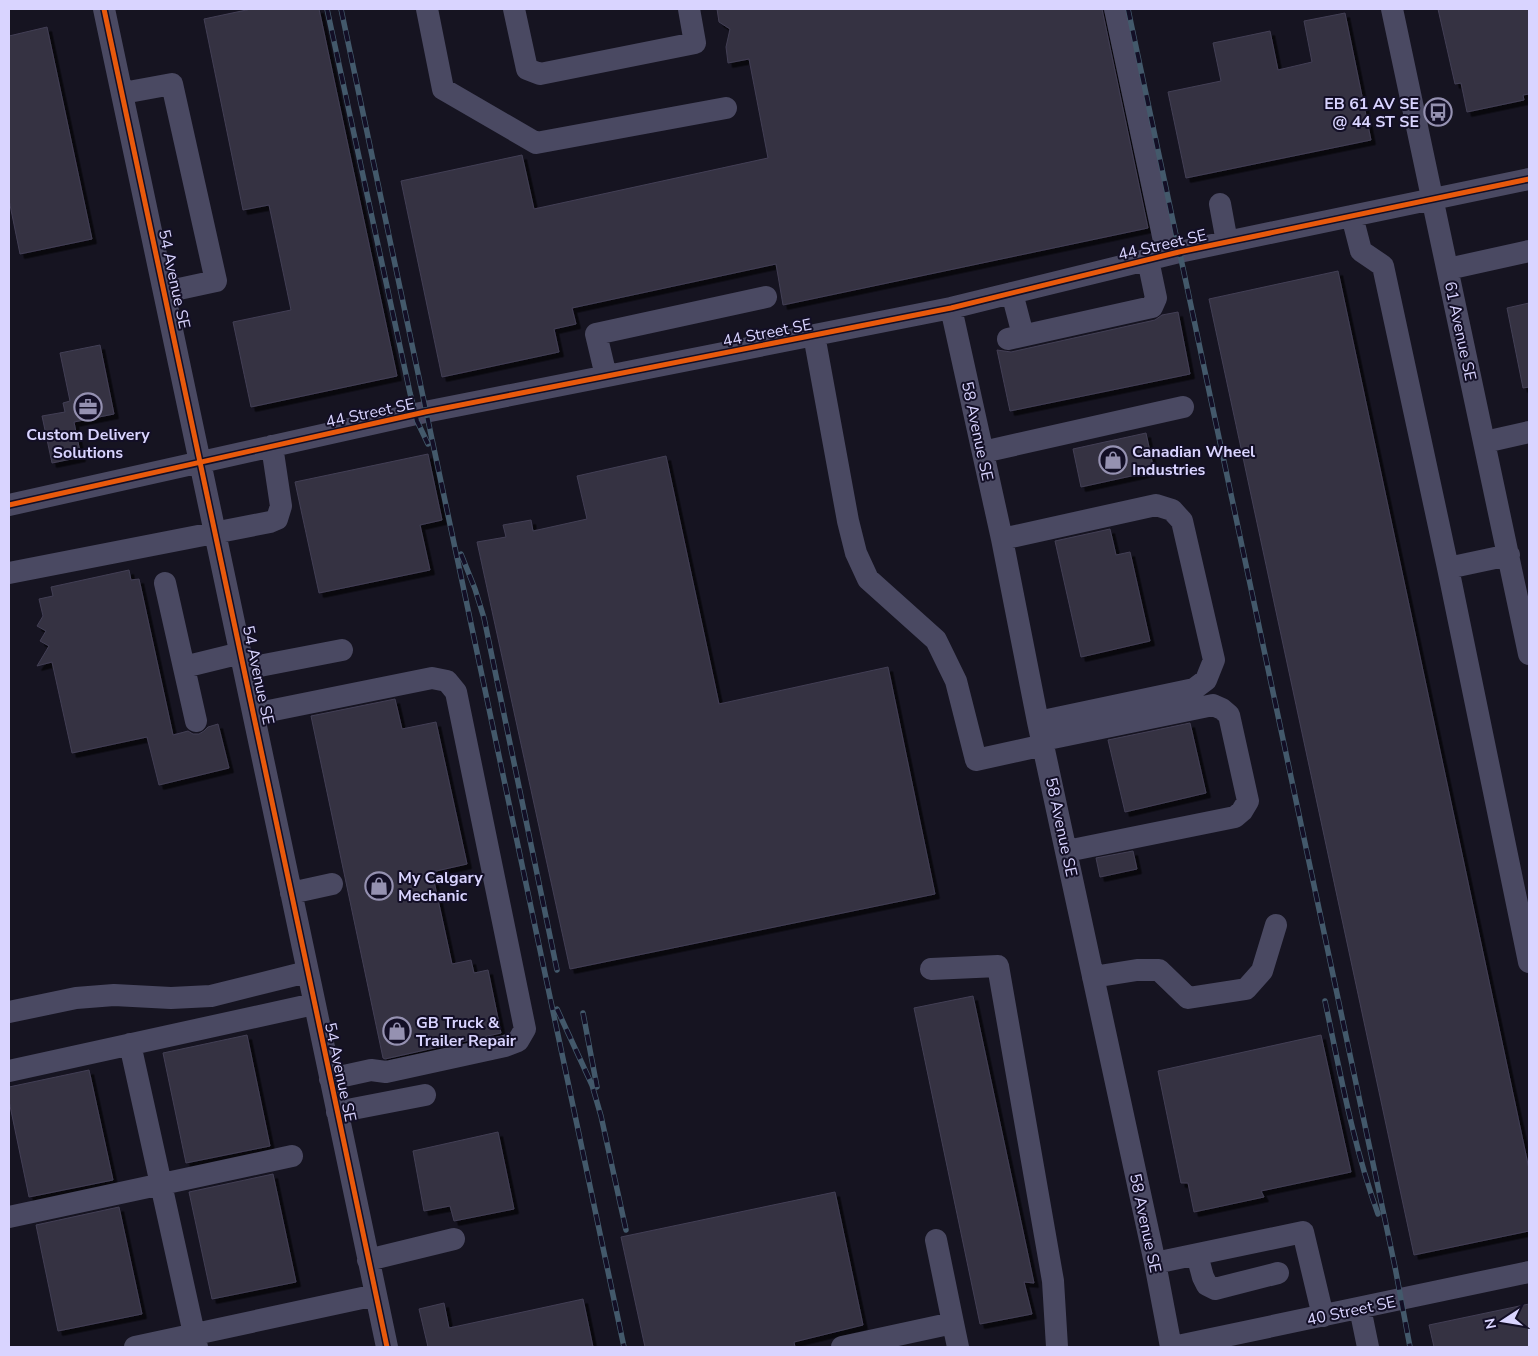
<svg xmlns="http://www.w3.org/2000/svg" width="1538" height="1356" viewBox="0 0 1538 1356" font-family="'Nunito Sans',sans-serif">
<defs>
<filter id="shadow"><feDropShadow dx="4.5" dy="4.5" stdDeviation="0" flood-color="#0009"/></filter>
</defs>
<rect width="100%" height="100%" fill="#161421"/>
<path fill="#343243" stroke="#433f54" filter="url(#shadow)" d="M251,9H319L397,376L251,407L233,322L291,310L269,205L243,210L204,19Z
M717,9H1102L1148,228L783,305L776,264L572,308L576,324L554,329L559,352L442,377L401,181L522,155L534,209L768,158L749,59L728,63L726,47L730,29L719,22Z
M1438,9H1529V94L1523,95L1524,100L1467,112L1461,83L1455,84Z
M1345,13L1371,140L1186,178L1168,92L1221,81L1213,43L1270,31L1278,70L1312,62L1304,21Z
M47,27L92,239L20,254L9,200V36Z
M1338,271L1529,1169V1231L1414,1255L1209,299Z
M1529,303V387L1523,388L1507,308Z
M1178,312L1190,374L1010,411L997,350L1011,352L1155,320L1162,315Z
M100,345L114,414L74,422L81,457L52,463L42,416L65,412L63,403L70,401L60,353Z
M1146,433L1154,471L1081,487L1073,449Z
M428,454L442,520L420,525L430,570L319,593L295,482Z
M666,456L719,704L888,667L935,894L570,969L477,542L506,537L503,525L531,520L533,531L587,519L577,476Z
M1110,529L1116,555L1130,552L1150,641L1081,657L1055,541Z
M129,570L131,580L139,579L173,735L188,731L193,734H199L204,731L208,727L218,724L229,768L159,785L147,737L72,753L52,662L37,666L49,646L40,641L46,631L37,626L43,616L39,599L53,596L51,587Z
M395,699L402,729L436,722L467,864L432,872L452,964L471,960L474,973L488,970L501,1033L385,1059L383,1058L311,716Z
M1190,723L1206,793L1125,812L1108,740Z
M1133,851L1137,869L1100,877L1096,858Z
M973,996L1034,1283L1024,1282L1032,1314L980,1324L914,1008Z
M247,1035L270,1146L186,1163L163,1053Z
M1321,1035L1351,1172L1261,1191L1264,1197L1194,1212L1188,1183H1181L1158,1071Z
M89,1070L113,1180L29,1197L9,1101V1087Z
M498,1132L514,1209L454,1221L450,1206L424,1211L413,1151Z
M273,1174L296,1282L212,1299L189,1192Z
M835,1192L863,1325L794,1342L795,1347H645L621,1237Z
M119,1207L142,1314L58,1331L36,1225Z
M583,1299L593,1347H428L419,1309L444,1303L449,1328Z
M1529,1304V1347H1434L1429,1325Z"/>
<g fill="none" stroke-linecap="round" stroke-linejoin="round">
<path stroke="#4a4962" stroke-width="22" d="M104,9C200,455 293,901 387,1347
M427,9L443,89L536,143L726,108
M514,9L527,69L540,74L695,43L689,9
M1115,9L1167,255
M1392,9L1529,654
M123,93L172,84L216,281L165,292
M1220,204L1227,242
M1352,216L1361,251L1383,266L1448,568L1529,962
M1448,269L1529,251
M1012,293L1023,335
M951,308L1002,539L1038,722L1155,1263L1171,1347
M814,335L848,521L856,553L868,579L936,640L956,681L976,760L1044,745
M1008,339L1152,307L1156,298L1148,260
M606,376L596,334L766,297
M1485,442L1529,432
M983,452L1183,407
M9,505L425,412L951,308L1179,252L1529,179
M1002,539L1156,505L1172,510L1182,521L1214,660L1206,680L1194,689L1038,722
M1448,568L1509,555
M9,573L270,522L277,519L281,506L272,446
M165,583L196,721
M184,667L241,653
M244,669L342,650
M254,714L432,678L447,681L456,692L525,1029L518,1041L505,1046L386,1072L371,1070L330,1079
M1043,740L1213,705L1222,709L1229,715L1248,801L1242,811L1235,817L1067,851
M291,893L332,884
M931,969L998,966L1053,1281L1057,1347
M1093,977L1137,970H1159L1188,998L1246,989L1262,971L1276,925
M9,1012L76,998L114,995L171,998L211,996L307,972
M130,1044L197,1347
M9,1071L314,1004
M337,1112L425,1095
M9,1217L292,1156
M936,1240L953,1323
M1197,1255L1203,1277L1207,1285L1215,1289L1278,1273
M368,1260L454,1239
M1155,1263L1303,1232L1323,1316
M1360,1308L1368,1347
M135,1347L376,1295
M842,1347L953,1323L958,1347
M1173,1347L1529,1272"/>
<g stroke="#43596b" stroke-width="5.5">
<path id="rail" d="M327,9L410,393L417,421L428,444
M341,9L624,1347
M1128,9L1395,1267L1410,1347
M461,554L475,589L484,618L557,970
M1325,1001C1340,1072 1353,1145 1378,1214
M557,1009L592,1085L601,1116L626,1230
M583,1013L597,1087"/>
</g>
<use href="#rail" stroke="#130f26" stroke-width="4" stroke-dasharray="11" stroke-linecap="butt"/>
<g stroke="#130f26" stroke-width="8">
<path id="cycleway" d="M104,9C200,455 293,901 387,1347
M9,505L425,412L951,308L1179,252L1529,179"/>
</g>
<use href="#cycleway" stroke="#e8590c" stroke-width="5"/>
</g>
<defs>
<g id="bus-ring" transform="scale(1.4375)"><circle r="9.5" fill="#130f26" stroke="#9591b1" stroke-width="1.5"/><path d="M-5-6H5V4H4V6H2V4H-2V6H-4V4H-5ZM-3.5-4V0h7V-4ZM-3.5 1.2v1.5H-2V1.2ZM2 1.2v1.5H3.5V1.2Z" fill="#9591b1"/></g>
<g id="office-ring" transform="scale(1.4375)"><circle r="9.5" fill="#130f26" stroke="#9591b1" stroke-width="1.5"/><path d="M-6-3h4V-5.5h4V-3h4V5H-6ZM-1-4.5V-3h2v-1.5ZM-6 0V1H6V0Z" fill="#9591b1"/></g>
<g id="shop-ring" transform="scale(1.4375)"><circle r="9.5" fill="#130f26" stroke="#9591b1" stroke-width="1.5"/><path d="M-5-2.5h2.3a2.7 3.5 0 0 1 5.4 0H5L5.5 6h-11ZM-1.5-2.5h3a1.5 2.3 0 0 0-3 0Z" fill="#9591b1"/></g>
</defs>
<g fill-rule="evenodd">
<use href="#bus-ring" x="1438" y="112"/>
<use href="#office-ring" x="88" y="407"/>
<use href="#shop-ring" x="1113" y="460"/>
<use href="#shop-ring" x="379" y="886"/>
<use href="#shop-ring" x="397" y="1031"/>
</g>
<g text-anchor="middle" stroke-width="4" stroke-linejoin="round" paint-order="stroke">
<g font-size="16" font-weight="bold" fill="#d9d4ff" stroke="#130f26" text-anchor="start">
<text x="1419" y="109" text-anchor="end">EB 61 AV SE<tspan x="1419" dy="18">@ 44 ST SE</tspan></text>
<text x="88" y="440" text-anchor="middle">Custom Delivery<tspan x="88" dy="18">Solutions</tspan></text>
<text x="1132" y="457">Canadian Wheel<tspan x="1132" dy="18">Industries</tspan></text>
<text x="398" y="883">My Calgary<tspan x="398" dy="18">Mechanic</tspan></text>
<text x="416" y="1028">GB Truck &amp;<tspan x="416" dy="18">Trailer Repair</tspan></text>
</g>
<g font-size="16" fill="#d9d4ff" stroke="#130f26">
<text transform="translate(1162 244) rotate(-13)" y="6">44 Street SE</text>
<text transform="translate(175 279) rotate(78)" y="6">54 Avenue SE</text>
<text transform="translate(1461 331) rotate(78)" y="6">61 Avenue SE</text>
<text transform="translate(767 332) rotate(-11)" y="6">44 Street SE</text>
<text transform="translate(370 412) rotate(-12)" y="6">44 Street SE</text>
<text transform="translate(978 431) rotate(78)" y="6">58 Avenue SE</text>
<text transform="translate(259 675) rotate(78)" y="6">54 Avenue SE</text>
<text transform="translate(1062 827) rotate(78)" y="6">58 Avenue SE</text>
<text transform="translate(341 1072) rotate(78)" y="6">54 Avenue SE</text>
<text transform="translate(1146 1223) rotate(78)" y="6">58 Avenue SE</text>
<text transform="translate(1351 1310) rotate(-12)" y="6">40 Street SE</text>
</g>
</g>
<rect width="1538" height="1356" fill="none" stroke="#d9d4ff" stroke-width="20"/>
<g transform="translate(1503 1321) rotate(258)" stroke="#130f26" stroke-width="4" paint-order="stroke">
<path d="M0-4L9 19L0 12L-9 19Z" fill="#d9d4ff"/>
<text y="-8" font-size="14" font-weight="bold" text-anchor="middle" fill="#d9d4ff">N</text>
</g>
</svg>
